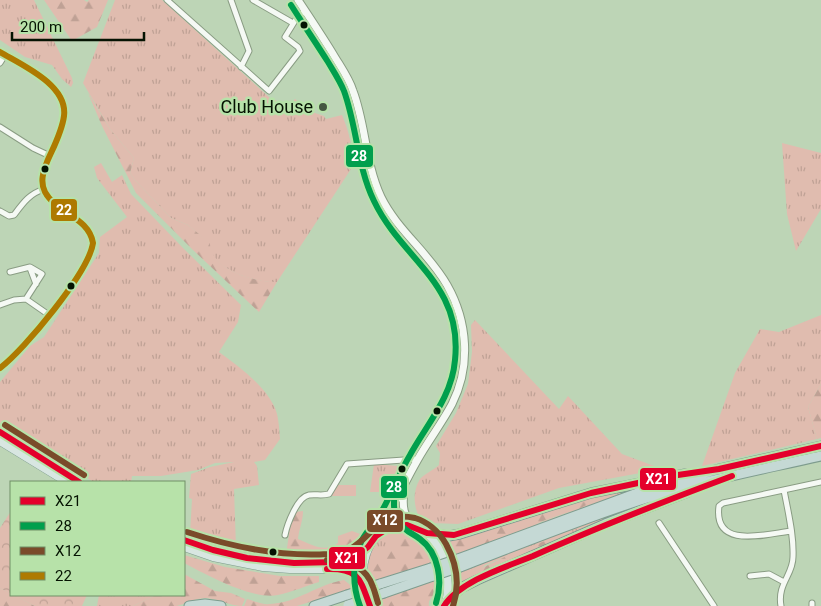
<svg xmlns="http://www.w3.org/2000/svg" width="821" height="606" viewBox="0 0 821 606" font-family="Roboto,sans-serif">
<defs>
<pattern id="grass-tufts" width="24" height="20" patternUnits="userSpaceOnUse" patternTransform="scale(1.25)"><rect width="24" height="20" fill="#e0bcaf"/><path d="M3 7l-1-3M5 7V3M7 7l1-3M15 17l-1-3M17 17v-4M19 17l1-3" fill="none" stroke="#bfa195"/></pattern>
<pattern id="forest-firs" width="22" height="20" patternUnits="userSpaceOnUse" patternTransform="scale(1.25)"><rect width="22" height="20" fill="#e0bcaf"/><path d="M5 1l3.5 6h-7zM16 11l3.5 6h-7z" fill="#bfa195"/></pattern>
<pattern id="park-crowns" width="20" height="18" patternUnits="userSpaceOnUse" patternTransform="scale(1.25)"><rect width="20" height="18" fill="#e0bcaf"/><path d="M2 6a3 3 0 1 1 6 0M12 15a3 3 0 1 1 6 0" fill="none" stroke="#bfa195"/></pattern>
</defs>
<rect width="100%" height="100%" fill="#bdd5b6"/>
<path fill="url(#grass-tufts)" d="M0,0H34L72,78L73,83L71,87L62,79L52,65L25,57L0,40Z
M115,0H162L270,98L289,106L295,99L315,113L324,116L326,119L342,115C349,132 353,148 353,166L277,282C256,283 209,269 209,243L188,225L171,218L135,180L130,173L134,158L110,129L83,83Z
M782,143L821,153V209L796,251L787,214Z
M101,163L112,182L122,175L131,194L183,248L241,305L238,322L219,352C238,366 262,383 273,404C279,414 279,428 280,439L265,460L254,462L257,466L259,485L234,489L236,547L190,534L192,499L189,498L191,474L210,467L234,462L215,463L198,470L161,476H132L131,482H93L69,464L0,423V382L30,346L44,337L99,253L100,237L127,217L97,178L94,167Z
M821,315V384L808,407L817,439L702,466L735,373L760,329L779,332Z
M475,320L559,409L568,396L622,454L662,469L559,488L458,524L432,523L419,518C414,505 412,492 420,479C424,474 434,470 439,465L440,453L436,446L456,413L468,384L472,352L471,325Z
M374,464L398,466L403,470L393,492H370Z
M665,481L523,532L528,526L542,523L545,520C558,517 583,510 589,498L582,499Z
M641,505V507L457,588L454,579L463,581L546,546L543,542L485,565L482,568L463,571V569L602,518Z
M401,529C424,530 431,540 440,560L438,561C429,537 419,538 397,538L392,543L371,579L372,582L369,583C363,558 374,533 401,529Z
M99,595H156L133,606H97Z"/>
<path fill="url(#forest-firs)" d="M44,0H84L87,2L89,0H108L97,27L72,41Z
M88,93L110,129L134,158L130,173L135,180L171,218L188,225L210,243C209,269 257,283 277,282L259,312L193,250L136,193L102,126Z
M821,384V438L817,439L808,407Z
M597,496L599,498L579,509L545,520L533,526H528L523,532L449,558L445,547L448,540Z
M303,511C303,521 299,529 298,539C312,545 325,553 338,543V536L352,531L360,534L359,538L336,553L311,555H286L291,520L295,512Z
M403,534C422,537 431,542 438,561L372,582C368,562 387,544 403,534Z
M562,535L563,537L561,539L463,581L454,579L452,575L476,567L482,568L517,551Z
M184,555L225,567L280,576H319V582C306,586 292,592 278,595C252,600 207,575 184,563Z
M184,574L215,591L231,593L245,599L242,606C230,606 220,599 207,598C195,598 188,603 177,606C165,606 145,606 133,606L156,595H184Z
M444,577V587C438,594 427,597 429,606H376L375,605V600Z
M344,580L354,588L297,606H244L247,599C254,601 263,605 270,604C297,603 318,584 344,580Z
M0,588L35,606H0Z"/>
<path fill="url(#park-crowns)" d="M11,511V594L0,588V528Z
M13,595H87L82,606H35Z"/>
<path fill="#e0bcaf" d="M337,485H356V496H331Z"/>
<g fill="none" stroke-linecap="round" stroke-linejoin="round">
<g stroke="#899c83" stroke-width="7">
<path id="street" d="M167,0L269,91L300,51L298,47L285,37L298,16L305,11
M231,0L249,51L241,67
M253,0L293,23
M0,52C20,65 65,84 64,111C64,124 56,137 52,150C48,160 41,172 42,183C46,209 83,214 92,238C94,243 93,247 91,252C84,273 18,359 0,368
M0,63L5,55
M0,127L33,148L50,156
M0,211L9,216L14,215C23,203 29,194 44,189
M30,268L36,284
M10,272L30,267L42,274L26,299
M0,305L14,300L26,299L49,315
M659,523L714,606
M791,531C766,534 713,550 719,506L723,503L821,482
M285,535C287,525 297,497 309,495C316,494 322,496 329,494L347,464L418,459
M750,576L769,574L784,582
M812,603V606
M781,606C777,584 793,575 793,557C794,535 788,512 784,490"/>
</g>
<g stroke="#899c83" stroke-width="9">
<path id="secondary" d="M298,0C310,18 322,36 333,54C340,66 349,78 353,91C366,125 365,163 381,197C397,230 429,253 447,285C468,322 471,366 452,404C442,423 428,441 418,459C403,485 392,511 376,536
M404,491C402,507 403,516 415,527"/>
</g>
<g stroke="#7e9c8e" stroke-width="9">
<path id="primary" d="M0,432L79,482
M0,441L67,482
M184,540C224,555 266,563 309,563C320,563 332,564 343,561C352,558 359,554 367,548
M184,547L213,557L263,567L290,569H345L354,574L364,587
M369,604C339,525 429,491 446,569C448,582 450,594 444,606"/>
</g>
<g stroke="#7e9c8e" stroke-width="11">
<path id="highway" d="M427,533L449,536L460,534L591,493L685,474
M458,559L643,491L719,469L821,446
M460,567C523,543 586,517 650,497C706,480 764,469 821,456
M380,584L431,568
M384,593L433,576
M446,602L461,588L477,580L605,524L688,492
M189,606L205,604L221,606
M314,606L347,595
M368,606L369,603"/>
</g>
<use href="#street" stroke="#f5f9f4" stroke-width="5"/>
<use href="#secondary" stroke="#f5f9f4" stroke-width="7"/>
<use href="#primary" stroke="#d8e6e1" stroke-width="8"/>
<use href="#highway" stroke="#c5d9d5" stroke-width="9"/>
<g stroke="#7e9c8e" stroke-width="11" stroke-linecap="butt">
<path id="highway-bridge" d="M431,568L458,559
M433,576L460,567
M347,595L380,584
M348,605L384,593"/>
</g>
<use href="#highway-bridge" stroke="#c5d9d5" stroke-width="9"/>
<g stroke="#b7e2a9" stroke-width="10">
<path id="bus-1" d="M0,432L79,482
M184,540L213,550L247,558L294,563L337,562L359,554L368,547L376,536L390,527L407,525L427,533L454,535L591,493L671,476L719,469L821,446
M327,569C360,568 360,580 370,606
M444,606C460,581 506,567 533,556C598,527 665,501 732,476"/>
</g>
<g stroke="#b7e2a9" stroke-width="10">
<path id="bus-2" d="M291,5C303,24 316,43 328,62C334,72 340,81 344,91C357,127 357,166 374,201C402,260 463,283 455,360C452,397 427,424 410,455C400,472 393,491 383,509C377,520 368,529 362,540C352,560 352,585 360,606
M395,488C394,500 392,511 399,522C404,531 412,533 420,539C439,553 443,582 436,603"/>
</g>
<g stroke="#b7e2a9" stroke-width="10">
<path id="bus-3" d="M5,425L84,475
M187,532C232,547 280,557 328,554C336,553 344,552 350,549C375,535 378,510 415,518C428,522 439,532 446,544C457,564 460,585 453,606
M327,560C347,560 366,566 373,587C375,592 376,597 378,603"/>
</g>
<g stroke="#b7e2a9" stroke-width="10">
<path id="bus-4" d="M0,52C22,65 68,85 64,116C62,132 53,148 47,162C43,172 40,182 45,192C56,213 89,217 93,243C89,272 24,350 0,368"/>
</g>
<use href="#bus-1" stroke="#e4002b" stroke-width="6"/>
<use href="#bus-2" stroke="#009f4d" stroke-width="6"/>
<use href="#bus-3" stroke="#7a4b2a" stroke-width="6"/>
<use href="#bus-4" stroke="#ae7a01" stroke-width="6"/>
</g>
<g fill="#051302" stroke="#b7e2a9" stroke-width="2">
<circle cx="304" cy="25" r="4.5"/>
<circle cx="45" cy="169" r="4.5"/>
<circle cx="71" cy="286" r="4.5"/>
<circle cx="437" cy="411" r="4.5"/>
<circle cx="402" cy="469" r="4.5"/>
<circle cx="273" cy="552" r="4.5"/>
</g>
<circle fill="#455741" stroke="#b7e2a9" stroke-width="2" cx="323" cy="107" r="5"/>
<g text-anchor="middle" stroke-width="5" stroke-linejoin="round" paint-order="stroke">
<g font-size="18" fill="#051302" stroke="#b7e2a9" text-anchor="end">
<text x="313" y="113">Club House</text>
</g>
</g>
<g stroke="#b7e2a9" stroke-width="2">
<rect x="345" y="144" width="29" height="24" rx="5" fill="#009f4d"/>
<rect x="50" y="198" width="28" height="24" rx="5" fill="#ae7a01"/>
<rect x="639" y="467" width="38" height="24" rx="5" fill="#e4002b"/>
<rect x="380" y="475" width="28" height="24" rx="5" fill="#009f4d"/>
<rect x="366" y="509" width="38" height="24" rx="5" fill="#7a4b2a"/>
<rect x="328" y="546" width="38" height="24" rx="5" fill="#e4002b"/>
</g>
<g font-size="14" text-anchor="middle" font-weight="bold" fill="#fff">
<text x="359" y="161">28</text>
<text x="64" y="215">22</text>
<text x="658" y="484">X21</text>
<text x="394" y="492">28</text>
<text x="385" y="525">X12</text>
<text x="347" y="563">X21</text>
</g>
<rect x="10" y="481" width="175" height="115" fill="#b7e2a9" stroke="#708f66"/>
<rect x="20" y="497" width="25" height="8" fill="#e4002b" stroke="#708f66"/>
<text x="55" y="506" font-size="15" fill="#051302">X21</text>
<rect x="20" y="522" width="25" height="8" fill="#009f4d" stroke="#708f66"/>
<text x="55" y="531" font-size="15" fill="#051302">28</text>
<rect x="20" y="547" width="25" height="8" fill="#7a4b2a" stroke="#708f66"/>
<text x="55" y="556" font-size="15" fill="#051302">X12</text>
<rect x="20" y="572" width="25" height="8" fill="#ae7a01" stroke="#708f66"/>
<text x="55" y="581" font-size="15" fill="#051302">22</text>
<path d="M12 32v8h132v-8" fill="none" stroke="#051302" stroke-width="2.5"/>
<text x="20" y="32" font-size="15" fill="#051302" stroke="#b7e2a9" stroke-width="4" paint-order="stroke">200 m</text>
</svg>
